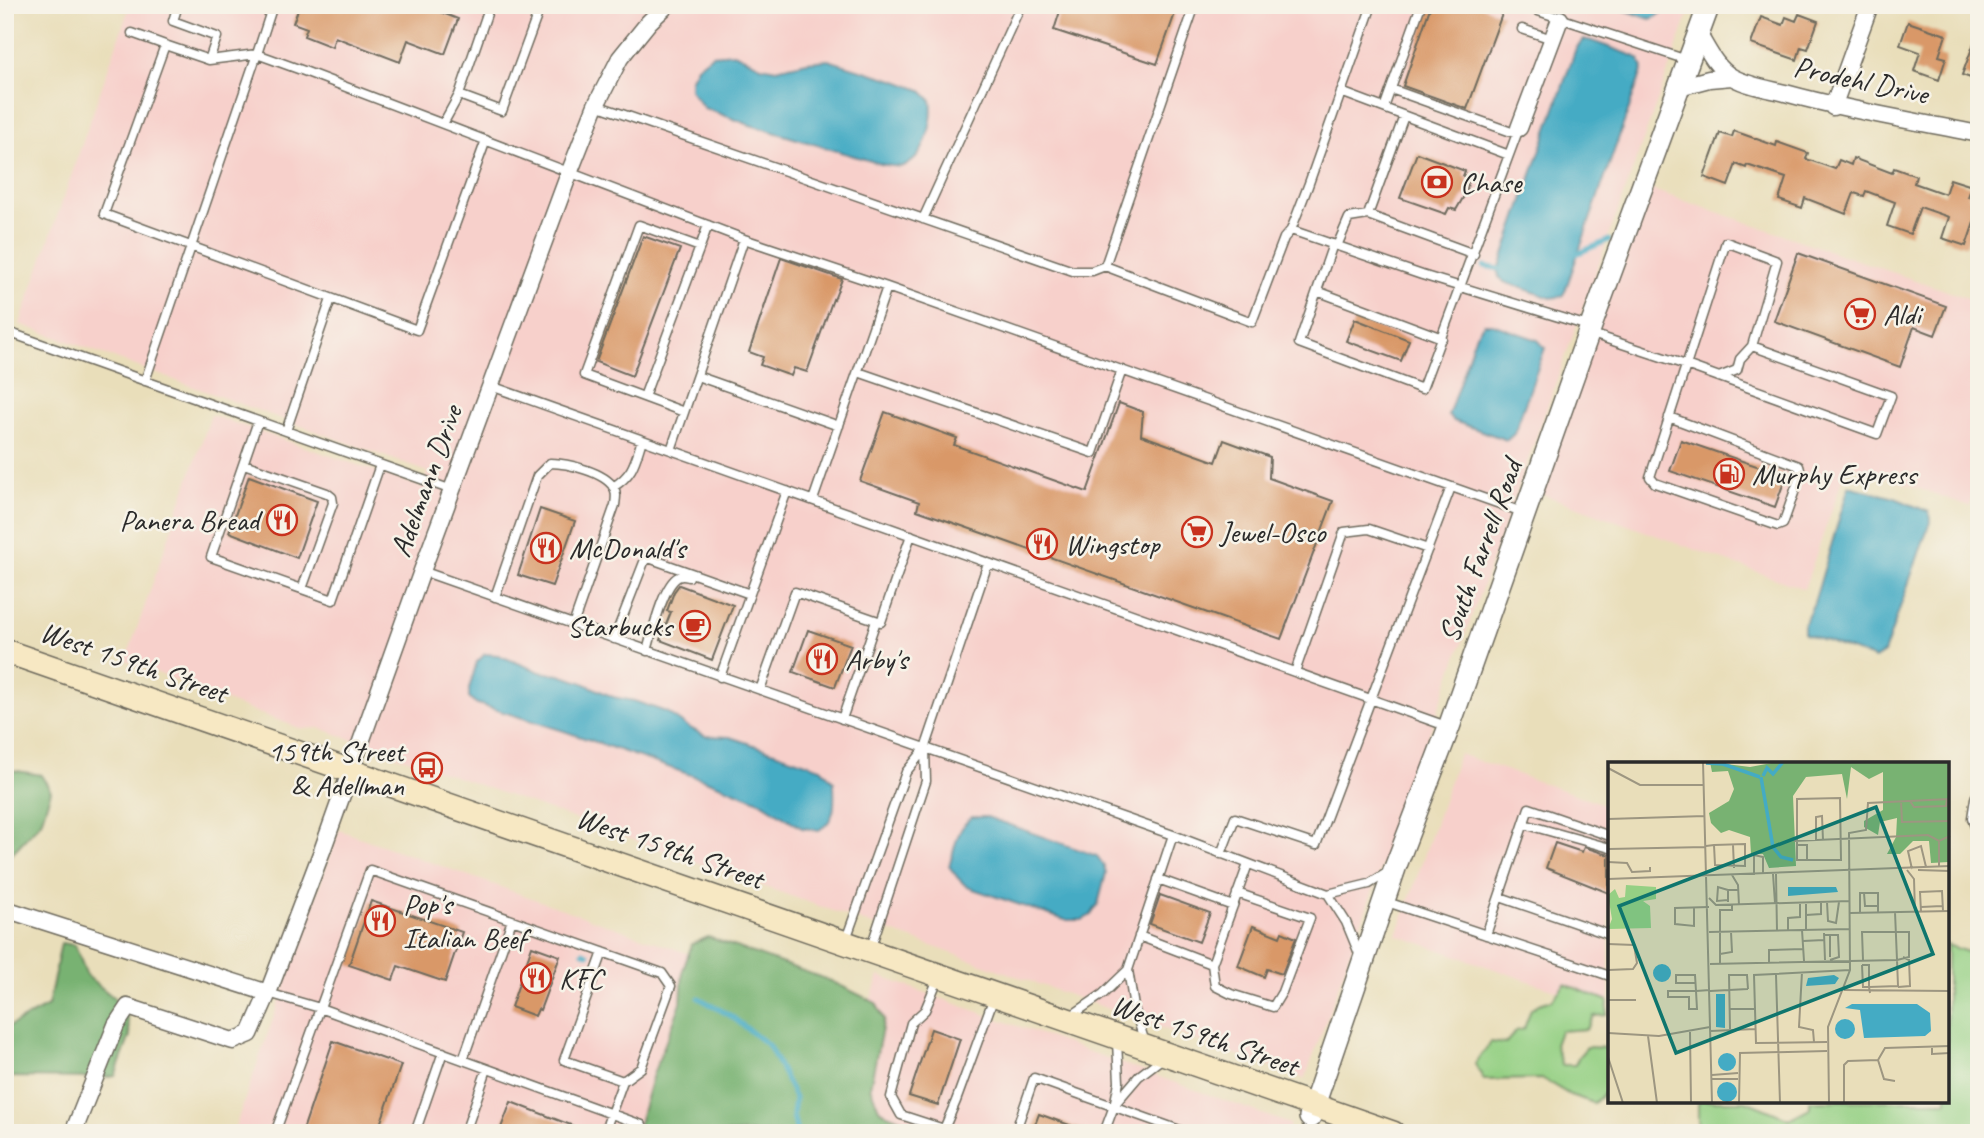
<svg xmlns="http://www.w3.org/2000/svg" width="1984" height="1138" viewBox="0 0 1984 1138" font-family="Caveat,sans-serif">
<rect width="100%" height="100%" fill="#f7f3e8"/>
<filter id="ink" filterUnits="userSpaceOnUse"><feTurbulence type="fractalNoise" baseFrequency=".0143" numOctaves="2"/><feDisplacementMap in="SourceGraphic" scale="14" xChannelSelector="R" yChannelSelector="G"/><feConvolveMatrix kernelMatrix="1 2 1 2 8 2 1 2 1" color-interpolation-filters="sRGB"/></filter>
<filter id="wash" filterUnits="userSpaceOnUse"><feTurbulence type="fractalNoise" baseFrequency=".00686" numOctaves="4" result="noise"/><feDisplacementMap in="SourceGraphic" scale="28" xChannelSelector="R" yChannelSelector="G"/><feGaussianBlur stdDeviation="1.57" result="paint"/><feColorMatrix in="noise" values="0 0 0 0 0 0 0 0 0 0 0 0 0 0 0 0 0 1.4 0 .05"/><feComposite in="paint" operator="in"/></filter>
<g filter="url(#wash)">
<rect width="100%" height="100%" fill="#e9deba"/>
<path fill="#f7d0cb" d="M130,5H1692L1305,1079L336,734L320,728L302,729L236,705L126,660L211,415L422,487L428,472L20,324Z
M1647,188L1979,302V479L1969,506L1848,464L1804,589L1539,493Z
M1459,754L1609,806V1009L1397,935Z
M339,830L707,960L645,1133H233Z
M879,976L1290,1124L1287,1133H894L831,1110Z"/>
<path fill="#95d084" stroke="#607e58" stroke-width="2" d="M1947,945L1979,956V1133H1698V1104L1701,1101H1746L1789,1119L1810,1108V1101H1947Z
M1565,984L1608,1001L1607,1015L1594,1016L1587,1029L1560,1031L1555,1045L1562,1065H1575L1579,1056L1587,1047L1609,1048V1089L1594,1103L1570,1095L1543,1079L1484,1080L1475,1064L1491,1042L1505,1044L1516,1031L1524,1029L1531,1009L1539,1004L1552,1000Z"/>
<path fill="#78b272" stroke="#526e4e" stroke-width="2" d="M5,769L41,775L51,791L41,822L5,861Z
M708,937L831,981L876,1003L884,1019L870,1087L880,1111L934,1133H636L653,1074L681,1003L683,970L692,944Z
M61,943L75,945L87,976L113,997L126,1011L130,1036L115,1076L97,1078L5,1077V1026H10L48,1006Z"/>
<path fill="#44abc4" stroke="#386b78" stroke-width="2" d="M1611,5H1665C1662,13 1658,18 1650,19Z
M1584,40H1589L1634,56L1639,59L1643,68L1565,291L1562,296L1551,298L1504,282L1499,277L1498,272L1576,48Z
M734,53L761,66L776,69L807,62L828,60L897,81L921,90L931,100C934,119 926,160 903,166C896,168 888,165 881,164L750,125L704,108L690,90V80L697,67L712,55Z
M1484,324H1492L1538,340L1545,348L1514,434L1507,440L1454,421L1448,416L1476,334Z
M1849,486L1895,498L1929,512L1931,519L1884,653L1875,659L1804,633V623L1814,603Z
M485,654L498,655L540,672L559,675L581,682L613,697L634,701L666,712L688,727L705,736L730,737L821,768L834,782C834,801 838,819 819,830L802,828L760,801L714,783L564,731L475,703L469,697V689L477,662Z
M972,817H987L1097,856L1104,866L1106,873L1098,904L1091,915L1082,920H1065L967,887L958,878L949,866C956,848 955,830 972,817Z"/>
<g fill="none" stroke-linecap="round" stroke-linejoin="round">
<path stroke="#44abc4" stroke-width="5" d="M1574,255L1609,240
M1484,266L1505,270
M583,952L588,954
M699,998L731,1016L769,1046L795,1098L793,1115L797,1133"/>
</g>
<g id="blocks">
<path fill="#d99868" d="M300,5H422L458,19L445,54L408,40L400,62L335,37L332,47L304,36L307,28L293,23Z
M1062,5H1178L1157,64L1054,30Z
M1431,5H1478L1502,14L1467,109L1403,86Z
M1799,14L1818,21L1808,49L1801,47L1797,60L1751,44L1761,17L1783,25L1786,17L1796,21Z
M1908,22L1946,35L1939,56L1946,58L1939,80L1914,71L1920,52L1900,45Z
M1977,35H1979V81L1962,75Z
M1734,131L1776,146L1777,142L1808,153L1806,159L1835,169L1839,160L1851,165L1853,158L1892,173L1894,168L1916,176L1914,183L1945,194L1950,179L1972,186L1968,197L1979,201V208L1966,246L1942,238L1949,217L1920,207L1910,234L1887,226L1895,202L1866,191L1864,196L1854,193L1846,214L1805,198L1802,208L1779,200L1786,178L1747,165L1746,168L1736,164L1728,186L1704,177L1720,133L1732,137Z
M1417,153L1465,171L1463,176L1468,178L1467,191L1456,210L1449,208L1446,214L1400,198Z
M643,236L680,249L632,376L596,362Z
M1798,253L1946,306L1935,335L1914,327L1900,367L1774,321Z
M781,258L842,279L834,300L833,299L807,372L794,368L791,376L760,365L763,357L749,352Z
M1355,319L1409,340L1401,361L1346,341Z
M1119,403L1143,412L1141,435L1216,462L1224,440L1270,457L1269,478L1333,501L1281,639L917,510L919,502L860,481L885,412L957,438L954,445L1087,492Z
M1681,440L1786,476L1775,507L1670,471Z
M249,476L317,501L297,558L229,532Z
M540,509L575,521L552,586L518,575Z
M679,585L733,605L712,660L660,640L671,612L667,611L674,592Z
M808,630L851,645L835,687L793,672Z
M1555,843L1582,852L1584,847L1609,855V893L1546,868Z
M1160,895L1210,913L1199,942L1150,924Z
M371,901L462,932L445,982L398,966L393,980L349,965Z
M1253,926L1280,937L1282,932L1296,938L1282,974L1267,969L1264,977L1238,966Z
M532,946L560,956L540,1010L538,1009L535,1016L511,1007Z
M931,1029L960,1039L938,1105L909,1096Z
M333,1041L401,1065L377,1133H302Z
M511,1102L589,1132V1133H499Z
M1039,1114L1086,1131V1133H1032Z"/>
</g>
</g>
<g filter="url(#ink)">
<use href="#blocks" fill-opacity="0" stroke="#6e6a5d" stroke-width="2"/>
<g fill="none" stroke-linecap="round" stroke-linejoin="round">
<g stroke="#6e6a5d" stroke-width="11">
<path id="service" d="M178,5L173,21L217,37L209,60
M273,5L257,54L209,60L165,45L104,214L417,330L486,140
M490,5L459,95L502,111L541,5
M1520,5L1687,60
M1522,29L1552,39
M132,33L165,45
M1391,89L1517,134
M1341,92L1509,155
M596,105L1073,271H1092L1105,266L1252,322L1284,238L1291,230L1308,186L1372,5
M1384,108L1421,5
M443,124L459,95
M1368,215L1404,116
M923,219L1021,5
M1291,230L1422,275L1588,326
M1333,244L1299,343L1422,389L1519,128
M1337,246L1349,218L1368,215L1474,254
M1105,266L1195,5
M1317,291L1442,338
M5,331L452,490
M1589,333L1686,365L1877,434L1891,396L1752,346L1777,261L1726,242L1650,477L1655,483L1778,526L1783,524L1801,473L1799,466L1669,417
M5,350L11,333
M858,372L1093,453L1122,370
M697,376L839,426
M1719,377L1737,370L1740,359L1752,346
M145,381L257,54L304,71L744,239L887,287L1525,513
M491,386L1449,727
M644,397L700,247
M684,412L584,375L639,225L700,247L708,225
M258,421L211,557L333,600L380,465
M286,431L331,299
M671,450L744,239
M244,464L327,493L332,497L333,503L302,589
M613,487C634,474 635,461 642,440
M813,500L887,287
M422,571L1173,835L1328,894L1369,884L1390,871
M495,597L537,476L550,463C567,463 605,472 614,488C617,493 616,498 615,505L573,625
M614,639L646,557L750,594
M647,651C652,634 663,585 678,577C682,575 685,576 689,577
M1295,672L1344,532L1369,529L1428,549
M720,677L787,491
M760,690L795,592L881,622L911,535
M842,719L876,621
M1524,824L1610,848
M1221,854L1235,818L1316,845L1451,487
M1158,879L1233,906
M1328,894L1346,922L1360,956
M1500,897L1610,935
M1384,901L1610,976
M1486,935L1529,808L1610,836
M1139,936L1212,964L1248,864
M845,942L906,772L925,749L988,563
M870,950L926,781L925,749
M603,952L564,1060L623,1081
M1212,964L1215,986L1231,994L1273,1007L1282,992L1310,918L1237,893
M938,979L925,1010L911,1023L891,1097L901,1115L944,1129L956,1101L994,997
M268,993L320,1008L642,1125
M1068,1018L1103,994L1128,970
M1145,1043L1134,1007L1128,970L1173,835
M463,1060L512,920
M1115,1104L1139,1076L1164,1057
M275,1133L370,870L662,973L671,986L641,1068L623,1081L604,1133
M415,1133L443,1052
M465,1133L487,1069
M1015,1133L1034,1078L1188,1133
M1104,1133L1114,1106L1119,1082L1117,1041"/>
</g>
<g stroke="#6e6a5d" stroke-width="19">
<path id="minor" d="M1699,35C1708,50 1716,68 1732,77C1748,86 1770,89 1789,94C1851,111 1915,121 1979,134
M1679,87L1709,79L1732,77
M1833,107L1870,5
M1519,128L1560,19
M1979,799L1976,818L1979,826
M5,909L268,993
M73,1133L116,1025L128,1007L233,1041L250,1034L268,993L322,851L422,571L570,171L596,105L620,58L649,22L667,5"/>
</g>
<g stroke="#6e6a5d" stroke-width="24">
<path id="tertiary" d="M1310,1117L1395,868L1449,727L1591,326L1709,5"/>
</g>
<g stroke="#6e6a5d" stroke-width="26">
<path id="secondary" d="M5,651C469,810 930,975 1393,1133"/>
</g>
<use href="#service" stroke="#fff" stroke-width="8"/>
<use href="#minor" stroke="#fff" stroke-width="16"/>
<use href="#tertiary" stroke="#fff" stroke-width="21"/>
<use href="#secondary" stroke="#f7e8c3" stroke-width="23"/>
</g>
</g>
<defs>
<g id="bank-ring" transform="scale(1.575)"><circle r="9.5" fill="#f7f3e8" stroke="#c8321e" stroke-width="1.5"/><path d="M-6-4H6V4H-6ZM0-2.3a2.3 2.3 0 1 0 0 4.6a2.3 2.3 0 1 0 0-4.6Z" fill="#c8321e"/></g>
<g id="supermarket-ring" transform="scale(1.575)"><circle r="9.5" fill="#f7f3e8" stroke="#c8321e" stroke-width="1.5"/><path d="M-6-5.5h2.5l.6 2H6L4.5 2H-2.5L-4.4-4H-6ZM-1.5 3.2a1.3 1.3 0 1 0 .1 0ZM3 3.2a1.3 1.3 0 1 0 .1 0Z" fill="#c8321e"/></g>
<g id="fuel-ring" transform="scale(1.575)"><circle r="9.5" fill="#f7f3e8" stroke="#c8321e" stroke-width="1.5"/><path d="M-5.5-6h7V0h2V4h1.3V-2.5L3-4.5l.8-.8L6-3V5H2.5V1h-1V6h-7ZM-4.2-4.7v3.2H.2V-4.7Z" fill="#c8321e"/></g>
<g id="restaurant-ring" transform="scale(1.575)"><circle r="9.5" fill="#f7f3e8" stroke="#c8321e" stroke-width="1.5"/><path d="M-5-6h1v4h1v-4h1v4h1v-4h1v5L-1.5 .5V6h-2V.5L-5-1ZM5-6V6H3V1.5H1.5Q1.5-4 5-6Z" fill="#c8321e"/></g>
<g id="cafe-ring" transform="scale(1.575)"><circle r="9.5" fill="#f7f3e8" stroke="#c8321e" stroke-width="1.5"/><path d="M-5.5-4.5H6V0H3Q3 3.5 0 3.5H-2.5Q-5.5 3.5-5.5 0ZM3-3.2v2h1.7v-2ZM-6 4.5H4V6H-6Z" fill="#c8321e"/></g>
<g id="bus-ring" transform="scale(1.575)"><circle r="9.5" fill="#f7f3e8" stroke="#c8321e" stroke-width="1.5"/><path d="M-5-6H5V4H4V6H2V4H-2V6H-4V4H-5ZM-3.5-4V0h7V-4ZM-3.5 1.2v1.5H-2V1.2ZM2 1.2v1.5H3.5V1.2Z" fill="#c8321e"/></g>
</defs>
<g fill-rule="evenodd">
<use href="#bank-ring" x="1437" y="182"/>
<use href="#supermarket-ring" x="1860" y="314"/>
<use href="#fuel-ring" x="1729" y="474"/>
<use href="#restaurant-ring" x="282" y="520"/>
<use href="#supermarket-ring" x="1197" y="532"/>
<use href="#restaurant-ring" x="1042" y="544"/>
<use href="#restaurant-ring" x="546" y="548"/>
<use href="#cafe-ring" x="695" y="626"/>
<use href="#restaurant-ring" x="822" y="659"/>
<use href="#bus-ring" x="427" y="768"/>
<use href="#restaurant-ring" x="380" y="921"/>
<use href="#restaurant-ring" x="536" y="978"/>
</g>
<g text-anchor="middle" stroke-width="5" stroke-linejoin="round" paint-order="stroke">
<g font-size="30" fill="#2b2b2b" stroke="#f7f3e8">
<text transform="translate(1861 80) rotate(12)" y="10">Prodehl Drive</text>
<text transform="translate(426 481) rotate(-70)" y="10">Adelmann Drive</text>
<text transform="translate(1480 551) rotate(-70)" y="10">South Farrell Road</text>
<text transform="translate(134 662) rotate(19)" y="10">West 159th Street</text>
<text transform="translate(670 848) rotate(19)" y="10">West 159th Street</text>
<text transform="translate(1205 1035) rotate(19)" y="10">West 159th Street</text>
</g>
<g font-size="30" fill="#2b2b2b" stroke="#f7f3e8" text-anchor="start">
<text x="1460" y="192">Chase</text>
<text x="1883" y="324">Aldi</text>
<text x="1752" y="484">Murphy Express</text>
<text x="259" y="530" text-anchor="end">Panera Bread</text>
<text x="1220" y="542">Jewel-Osco</text>
<text x="1065" y="554">Wingstop</text>
<text x="569" y="558">McDonald's</text>
<text x="672" y="636" text-anchor="end">Starbucks</text>
<text x="845" y="669">Arby's</text>
<text x="404" y="761" text-anchor="end">159th Street<tspan x="404" dy="34">&amp; Adellman</tspan></text>
<text x="403" y="914">Pop's<tspan x="403" dy="34">Italian Beef</tspan></text>
<text x="559" y="988">KFC</text>
</g>
</g>
<g transform="translate(1608 762)">
<rect width="341" height="341" fill="#e9deba"/>
<path d="M18,123L48,125V137L35,139L42,144L43,166L0,167L4,157L0,133L7,127L11,136L17,135Z" fill="#95d084"/>
<path d="M102,0L142,5L169,0H341V100L323,101L321,79H305L292,92H279L288,75L289,56L272,60L270,73L256,65V59L275,48V10L261,17L243,5L239,37L234,12L198,15L185,34L188,104L161,106L155,92H143L142,75L121,68L113,71L103,61L101,51L121,39L126,27L120,9L104,10Z" fill="#78b272"/>
<path d="M180,125H228L230,130L180,134ZM45 211a9 9 0 1 1 18 0a9 9 0 1 1-18 0ZM226,213L231,216L227,222L198,224L200,216ZM108,232H117V266L108,265ZM244,242H309L322,251L323,269L317,274L256,276L252,248L237,246ZM227 267a10 10 0 1 1 20 0a10 10 0 1 1-20 0ZM110 300a9 9 0 1 1 18 0a9 9 0 1 1-18 0ZM109 330a10 10 0 1 1 20 0a10 10 0 1 1-20 0Z" fill="#44abc4"/>
<path fill="none" stroke="#44abc4" stroke-width="3.5" d="M98,1L115,2L152,15M155,14L159,6L165,12L175,0M153,15L165,85L173,95L185,98"/>
<path fill="none" stroke="#9d9681" stroke-width="2" d="M95,0L104,341M0,6L32,23H96M232,36L233,98H189V37ZM293,39L294,60L342,59M302,39L306,45L338,44L339,37M0,57L97,54M208,78V55L214,54L215,78M186,79L320,73L331,79L342,74M125,83L126,106M190,83H199V99M98,84L106,83L137,82V104L107,103L106,83M0,87L98,85M0,100L19,101L24,110L42,109V105M331,105V79M304,107L300,89L313,84L318,105M299,108L306,117L307,150M310,108L342,109M165,112L167,141M168,112L169,169M124,113L130,123L131,143M146,113V93L155,95V112M0,117L342,104M120,128L110,125L109,139L120,138M256,131L257,144H270M101,136L108,143L242,139M120,140V128H131M198,140V168M219,140L220,159L228,161L231,140M86,145V164L67,162V146L101,145M313,145L334,144M313,150L312,130L334,129L335,149M242,151L342,149M252,151V131H270V151M198,153L213,152V140M180,168V156L192,155V141M194,168L196,199M101,170L242,167M216,171L217,198M216,173H230L231,195L222,198M222,173V195M195,179L216,178M0,182L26,183L29,201L25,207L0,208M112,192L124,190L123,170M161,200V188L195,187M102,202L289,198L287,150M112,202V148H124V143M254,203H261V225L290,224L289,198L301,195V170H254L255,198M254,203L255,225H261L262,231M194,210L191,265L205,268L206,280M168,213L172,341M88,221H68V213H87L88,229L89,247H81V235H60V229H88L102,228M290,225L302,224L301,198L295,195M236,228L342,229M102,229L140,227M0,238H28M121,247H146M122,267L121,213H139L140,227M103,269L147,267M82,270L83,341M0,271L51,274L102,265M40,274L49,341M219,280L148,281L146,213L242,208M324,284V292L342,291M0,295L15,341M270,298L276,317L287,319M104,313L130,311M104,317H130M131,341L132,291L219,289M221,341L220,265L242,208L241,71L258,68L260,41L342,37M236,341V303L240,299L270,298L277,286L342,284"/>
<path fill="#0f766e" fill-opacity="0.15" stroke="#0f766e" stroke-width="3.5" d="M268,45L325,192L68,291L11,144Z"/>
<rect width="341" height="341" fill="none" stroke="#2b2b2b" stroke-width="3.5"/>
</g>
<rect width="1984" height="1138" fill="none" stroke="#f7f3e8" stroke-width="28"/>
</svg>
